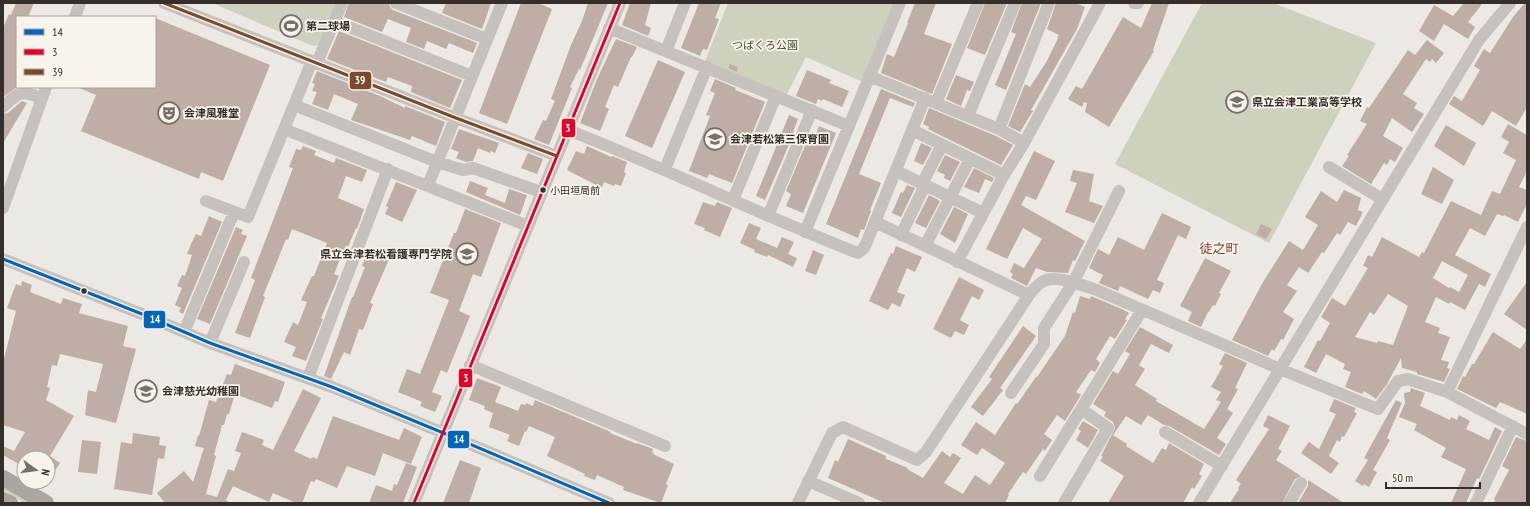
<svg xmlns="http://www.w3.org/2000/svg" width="1530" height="506" viewBox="0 0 1530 506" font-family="'PT Sans Narrow','Noto Sans JP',sans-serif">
<rect width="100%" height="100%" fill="#ece8e3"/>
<path fill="#cdd1be" d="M212,3H339L322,44L313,46Z
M728,3H899L865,83L806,57L785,98L704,64Z
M1202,3H1273L1376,43L1269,243L1115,164Z
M3,486L32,503H24L3,490Z"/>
<path fill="#beaea6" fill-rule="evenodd" d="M16,3H34L28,17H15L17,18V87L3,97V28L9,14L11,15Z
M349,3H389L390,7L393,10L477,43L473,53L449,43L446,49L427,41L424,49L406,42L411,28L388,19L382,32L344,17Z
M446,3H491L482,29L442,13Z
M521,3H538L552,9L507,124L479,113Z
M588,3H608L580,70L579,69L570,87L572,88L549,145L534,139L543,120L546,121L555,101L551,99L571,45L582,21Z
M630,3H651L645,25L651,28L648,36L622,25Z
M699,3H721L715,18L719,19L707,50L703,49L700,56L681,48Z
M915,3H936L924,34L952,44L932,94L881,73L887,54L894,57L908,23H907Z
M985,3H1007L985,55L967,48Z
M1022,3H1041L1006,90L995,85L1016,34L1011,32Z
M1056,3H1078V4L1085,7L1077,29L1031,110L1033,111L1020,132L1008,126L1025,84L1030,87L1047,61L1058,38H1057L1059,35L1047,29Z
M1152,3H1169L1153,50L1154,51L1109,127L1085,112L1087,103L1084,102L1082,107L1068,99L1076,86L1082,89L1123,17L1141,28Z
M1464,3H1483L1468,22L1475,27L1468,39L1444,24L1434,41L1419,31L1434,5L1453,16Z
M1525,3H1527V107L1516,126L1492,111L1483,126L1449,104L1454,96L1462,101L1480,70L1474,66L1484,49L1490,53L1513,17Z
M155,18L270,65L223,181L201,172L199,179L81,131L96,95L77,87H155Z
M339,31L462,80L450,108L411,92L412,86L388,77L386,82L327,59Z
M616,39L637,47L632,57H631L618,87L614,85L605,107L609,109L600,131L580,123L597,79Z
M1427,40L1444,53L1436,63L1432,59L1430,62L1426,59L1403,94L1417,103L1414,108L1424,114L1412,132L1392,118L1383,136L1403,148L1395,162L1390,159L1387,165L1384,163L1371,184L1342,166L1349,156L1347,155L1367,124L1360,121L1367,107L1369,108L1408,50L1415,55Z
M658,60L685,72L652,148L625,136Z
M730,64L738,67L737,72L728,68Z
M807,70L831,80L829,83L849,91L842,107L823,99L822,101L818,99L816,104L796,96Z
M317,71L380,96L405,108V106L445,122L436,146L412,136L410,140L351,120L358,104L334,94L328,110L312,104L317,92L312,91L315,84L312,83Z
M956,75L974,82L970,91L967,90L961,106L946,99Z
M715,79L736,88L735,90L765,102L732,183L709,174L707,178L689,171L710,116L706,115L715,93L710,91Z
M881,89L915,103L913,107L890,98L859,174L881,183L870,210L871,211L864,230L861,229L858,238L826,224Z
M22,101L27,103L3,143V114L8,113Z
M929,108L996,136L1013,145L1001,165L928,129L929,127L923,124Z
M789,115L798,119L793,132L794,133L765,200L756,196Z
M1508,124L1527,135V171L1519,187L1527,190V204L1518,222L1504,215L1503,216L1497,214L1485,236L1470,228L1455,255L1491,274L1485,287L1479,284L1465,310L1450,302L1449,304L1436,297L1425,322L1440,328L1438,333L1450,337L1441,360L1449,362L1447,368L1450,369L1444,382L1417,374V372L1402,368L1401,358L1387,384L1376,399L1364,391L1362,394L1345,387L1351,372L1343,369L1345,364L1326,354L1316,373L1304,367L1318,340L1320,341L1330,323L1321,317L1332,298L1345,306L1368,268L1363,266L1368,255L1372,257L1382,237L1419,257L1422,252L1424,253L1451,201L1481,215L1492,191L1500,194L1516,160L1503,153L1509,142L1501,137ZM1442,261L1468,275L1459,292L1450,287L1449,288L1433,278ZM1388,294L1408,306L1393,345L1378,341L1377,343L1355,337L1370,312L1374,315Z
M1446,125L1476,143L1464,166L1434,146Z
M819,126L836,133L803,213L786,206L791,194L786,191L808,139L813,141Z
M459,129L499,143L495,153L491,151L490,153L478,148L473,161L466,162L456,158L459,152L451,149Z
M921,143L932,148L923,165L914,161Z
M303,146L316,151L314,155L334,163L336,158L367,170L362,182L346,176L338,198L364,209L357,229L356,228L348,247L346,245L334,274L339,276L321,318L323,319L306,361L292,356L296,347L284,342L293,322L298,325L307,302L301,300L312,276H314L327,243L292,229L288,240L286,239L274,269L263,296L265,297L250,338L235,333L255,280L251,278L293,168L289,167L296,149L301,150Z
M587,146L611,157L612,156L627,162L624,172L626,173L621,186L615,184L614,186L604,182L602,188L567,170L576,151L584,154Z
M1034,151L1055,161L1036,200L1026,196L1021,205L1085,241L1075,261L1073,260L1068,273L1047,272L1036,268L1027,286L1011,278L1013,274L1010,272L1014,263L1024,268L1042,239L1023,228L1007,259L986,249Z
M528,153L543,159L537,174L521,168Z
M945,155L960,162L950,181L944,178L945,175L937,171Z
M1433,167L1454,180L1442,204L1421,194Z
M974,168L994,178L992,182L985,179L979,193L964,187Z
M1073,170L1094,174L1089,201L1103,206L1094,223L1065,212L1077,183L1070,181Z
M470,181L488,188L485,195L505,203L509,189L527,195L520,215L466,192Z
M396,182L417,190L402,222L385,214L388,207L386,206Z
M907,185L915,188L901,217L892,213L901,192L903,193Z
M1344,190L1361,198L1358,210L1363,212L1356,226L1348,222L1340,235L1337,233L1324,253L1322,252L1308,273L1299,267L1287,285L1297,291L1283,312L1294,319L1283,340L1281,339L1274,351L1272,349L1268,356L1232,340L1263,282L1289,241L1303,250L1318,225L1305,217L1321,191L1337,202Z
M929,195L940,201L926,228L915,223Z
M703,202L715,206L717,202L732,208L720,237L704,230L705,228L694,224Z
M954,207L968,214L955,243L940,234Z
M465,209L501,223L481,277L473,274L459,311L470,316L447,373L441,370L432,392L442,396L435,412L420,406L422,402L398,392L407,369L420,374L449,300L430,293L454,233H456Z
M1162,213L1191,227L1186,239L1178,235L1157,280L1164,283L1160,293L1153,290L1148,299L1120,286L1118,291L1099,283L1103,275L1089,268L1098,249L1109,255L1118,237L1144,250Z
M209,216L222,222L183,314L179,312L181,308L175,305L182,288L177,286L182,275L185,276L192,255L187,254L191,244L196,234L201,236Z
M749,223L761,228L756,239L777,248L782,237L794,242L788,254L797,258L793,267L768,255L767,257L754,252L755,250L740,243Z
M1261,224L1272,229L1266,239L1256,234Z
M236,227L243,230L241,234L247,236L210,324L197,319Z
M896,246L922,257L915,272L907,268L897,292L905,295L900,307L892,303L888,310L869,301L891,253L893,254Z
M369,248L390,257L370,303L373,304L363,330L359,329L350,355L344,352L331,379L324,376L352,297H353L365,267L362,266Z
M813,250L824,255L816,275L805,271Z
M1205,258L1231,271L1219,293L1221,294L1215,306L1213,305L1209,312H1208L1201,327L1188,321L1192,312L1180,306Z
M959,277L984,290L979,300L972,296L960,320L969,325L964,335L955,331L951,338L933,329Z
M22,281L32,285L30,292L61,304L63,298L82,304L79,313L128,326L123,346L136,349L116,423L85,415L88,390L96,392L103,364L60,354L57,366L52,365L47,387L50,388L46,400L74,416L50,456L60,463L48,481V458H24V467L3,455V446L14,451L25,432L3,425V363L16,311L7,308L16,284L21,286Z
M1527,282V330L1504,314Z
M1080,296L1090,299L1091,296L1124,310L1129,313L1125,319L1127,320L1115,339L1110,336L1096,359L1100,363L1095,372L1091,370L1076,392L1081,395L1065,421L1057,415L1044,434L1052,440L1045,451L1043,449L1026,474L1023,472L1008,494L1009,495L1005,503H885L828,478L835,460L838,462L848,439L886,456V459L908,468L907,469L923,478L942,451L950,457L953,453L961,458L944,483L963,494L975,475L990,485L1005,463L982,448L977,455L961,445L976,422L995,435L1016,403L1017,404L1036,377H1037L1065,336L1073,312L1075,313Z
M1023,326L1036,336L1000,388L1003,390L983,416L971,407L992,379L989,377Z
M1140,327L1173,345L1169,353L1151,344L1139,365L1145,369L1135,385L1157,399L1156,401L1204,429L1221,402L1216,400L1221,392L1211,387L1223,366L1219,364L1225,353L1247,363L1235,388L1238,389L1227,409L1233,413L1217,438L1226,444L1219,455L1169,426L1164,425L1148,415L1141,425L1126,416L1113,435L1127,444L1126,446L1153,463L1162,448L1166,450L1169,443L1204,464L1199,474L1202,476L1194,489L1192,487L1183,503H1108L1124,476L1100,461L1103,457L1101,456L1115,428L1113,422L1104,416L1106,412L1093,404L1113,371L1118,374L1130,354L1125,351Z
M1493,332L1520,349L1527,339V414L1500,402L1496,408L1457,389L1463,376L1465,377L1472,364H1474Z
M235,364L285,382L278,402L275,401L272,408L235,394L229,414H227L224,425H222L214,455L216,456L206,494L217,497L228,469L234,471L241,453L235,451L242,432L264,440L262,445L273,450L303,389L321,398L294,451L311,459L312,457L317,459L333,416L399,440L404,428L422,437L411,464L383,453L375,476L347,466L337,488L316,479L314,482L311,481L302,503H296L273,493L269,502L233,486L226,500L228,501V503H165L157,493L184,471L193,482L204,448L195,446L198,435L199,436L209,400L216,402L227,374L231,375Z
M477,378L501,387L495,402L518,411L521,404L525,405L526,403L533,406L535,400L611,432L610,433L637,444V443L653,449L652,452L654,453L653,454L674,464L666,484L668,485L661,503L623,490L624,487L597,475L595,480L584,476L585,474L547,456L555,437L529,426L526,432L525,431L519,446L507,441L510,435L489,427L493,413L484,409L485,406L469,400Z
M1411,388L1425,393L1420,406L1450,420L1451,417L1457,420L1459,415L1470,421L1466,429L1489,440L1495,427L1502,431L1479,479L1477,478L1466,503H1451L1466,469L1441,457L1446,448L1414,430L1417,424L1399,417L1405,403L1404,393L1410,392Z
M1334,399L1356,408L1354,412L1357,413L1344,437L1342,436L1340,442L1337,440L1329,456L1339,463L1331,474L1301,453L1309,442L1319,449L1336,414L1329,411Z
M1396,400L1402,403L1387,438L1390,440L1373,470L1377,472L1369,487L1364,484L1363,486L1355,481L1368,460L1364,458Z
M1268,415L1290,426L1278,449L1282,451L1276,460L1301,476L1295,479L1282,503H1230L1239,489L1238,488L1241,484L1236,480L1269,429L1263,426Z
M1083,421L1098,430L1088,448L1076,440L1081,431L1078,429Z
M133,433L160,437L159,445L166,446L164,459L158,458L152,495L114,489L121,442L132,444Z
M1516,437L1527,441V503H1494L1495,500L1494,499L1509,470L1502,466Z
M82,440L101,442L97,474L78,472Z
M460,460L481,468L469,503H443Z
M406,463L417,467L403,503H369L376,485L392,491L394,484L397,485Z
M1308,480L1344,503H1298L1308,486Z"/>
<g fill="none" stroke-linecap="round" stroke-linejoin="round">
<path stroke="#c6c1bc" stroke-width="12" d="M164,3L456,118L557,156
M396,3L487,39
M1134,3H1138
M75,17L80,3
M334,21L472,76
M609,28L849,126
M666,51L685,3
M317,63L342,3
M869,76L999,129L1024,143
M936,103L978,3
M294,105L437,162L463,170L473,168L535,190L541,194
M3,107C20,91 20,90 41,98
M968,116L1015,3
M284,129L528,226
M999,129L1049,3
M568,130C666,168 760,215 858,253L864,248L866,244L925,98
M912,130L1004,175
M1329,167L1382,199
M665,169L707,67
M896,171L983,213
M922,184L942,145
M428,185L502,3
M733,200L776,96
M206,201L248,217L312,61
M3,208L46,87
M768,216L812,110
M875,222L1029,295
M805,232L900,3
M901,235L925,185
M925,246L970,159
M3,259L147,316L210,343L332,387L458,439L609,503
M957,262L1004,175L1024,143L1100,3
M184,332L234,212
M210,343L244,262
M470,365L665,446
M308,378L388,169
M1447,392L1527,227
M1011,393L1044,344V328L1073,283L1119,191
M1165,432L1222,466
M1040,476L1142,310
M808,481L859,503
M414,503L620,3
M798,503L832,433L843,427L917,460L926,452L1029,295C1033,290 1039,282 1046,280C1061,276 1085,286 1099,291L1280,369L1378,409L1398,381L1408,379L1447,392L1527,434
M1064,503L1108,428L1081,409
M1199,503L1479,40L1510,3
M1289,503L1301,483
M1476,503L1513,426"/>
<path stroke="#aba5a1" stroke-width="16" d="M3,478L46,503
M3,500L10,503"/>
<g stroke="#f8f3eb" stroke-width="6">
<path id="bus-1" d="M3,259L147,316L210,343L332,387L458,439L609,503"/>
</g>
<g stroke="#f8f3eb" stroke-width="6">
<path id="bus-2" d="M414,503L620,3"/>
</g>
<g stroke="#f8f3eb" stroke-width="6">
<path id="bus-3" d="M164,3L456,118L557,156"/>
</g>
<use href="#bus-1" stroke="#0065bd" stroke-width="3"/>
<use href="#bus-2" stroke="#e4002b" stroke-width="3"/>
<use href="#bus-3" stroke="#7a4b2a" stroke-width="3"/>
</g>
<defs>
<g id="stadium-ring" transform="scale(1.15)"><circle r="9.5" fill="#f8f3eb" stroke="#766f6b" stroke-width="1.5"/><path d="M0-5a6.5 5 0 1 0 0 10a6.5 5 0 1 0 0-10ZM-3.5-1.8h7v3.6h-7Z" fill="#766f6b"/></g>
<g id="school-ring" transform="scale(1.15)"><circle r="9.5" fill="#f8f3eb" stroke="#766f6b" stroke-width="1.5"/><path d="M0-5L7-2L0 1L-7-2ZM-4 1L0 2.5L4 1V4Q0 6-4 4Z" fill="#766f6b"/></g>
<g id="theatre-ring" transform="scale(1.15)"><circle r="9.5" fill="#f8f3eb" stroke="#766f6b" stroke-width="1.5"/><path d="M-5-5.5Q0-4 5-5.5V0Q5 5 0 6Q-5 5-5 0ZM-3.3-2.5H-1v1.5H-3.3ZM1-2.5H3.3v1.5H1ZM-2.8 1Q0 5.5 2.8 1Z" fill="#766f6b"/></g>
</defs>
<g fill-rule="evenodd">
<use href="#stadium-ring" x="291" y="26"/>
<use href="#school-ring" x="1237" y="102"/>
<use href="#theatre-ring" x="169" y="113"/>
<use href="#school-ring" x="715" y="139"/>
<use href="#school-ring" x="467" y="254"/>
<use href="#school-ring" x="146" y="391"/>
</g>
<g fill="#362e2a" stroke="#f8f3eb" stroke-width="1.5">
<circle cx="543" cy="190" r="3.5"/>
<circle cx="84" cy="291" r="3.5"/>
</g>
<g text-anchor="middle" stroke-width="3.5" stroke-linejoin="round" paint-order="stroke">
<g font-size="10" fill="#362e2a" stroke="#f8f3eb" text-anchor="start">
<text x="550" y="194">小田垣局前</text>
</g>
<g font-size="11" font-weight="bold" fill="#362e2a" stroke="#f8f3eb" text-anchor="start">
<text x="306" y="30">第二球場</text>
<text x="1252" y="106">県立会津工業高等学校</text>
<text x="184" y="117">会津風雅堂</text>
<text x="730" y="143">会津若松第三保育園</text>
<text x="452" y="258" text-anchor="end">県立会津若松看護専門学院</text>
<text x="162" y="395">会津慈光幼稚園</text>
</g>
<g font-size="11" fill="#455230" stroke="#f8f3eb">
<text x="765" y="49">つばくろ公園</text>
</g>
<g font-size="13" fill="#7e402b" stroke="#f8f3eb">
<text x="1219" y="253">徒之町</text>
</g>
</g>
<g stroke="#f8f3eb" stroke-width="1.5">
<rect x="349" y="71" width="23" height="19" rx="4" fill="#7a4b2a"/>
<rect x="561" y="118" width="15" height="20" rx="4" fill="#e4002b"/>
<rect x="143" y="310" width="23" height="19" rx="4" fill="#0065bd"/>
<rect x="458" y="368" width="15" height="20" rx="4" fill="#e4002b"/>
<rect x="447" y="430" width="23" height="19" rx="4" fill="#0065bd"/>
</g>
<g font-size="11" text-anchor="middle" font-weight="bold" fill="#fff">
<text x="360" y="84">39</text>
<text x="568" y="132">3</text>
<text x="155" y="323">14</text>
<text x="466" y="382">3</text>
<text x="459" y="443">14</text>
</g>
<rect width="1530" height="506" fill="none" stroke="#362e2a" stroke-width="8"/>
<rect x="16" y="16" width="140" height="72" fill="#f8f3eb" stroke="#aaa49e"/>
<rect x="24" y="29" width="20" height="6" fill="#0065bd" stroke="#aaa49e"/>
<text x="52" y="36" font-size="12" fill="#362e2a">14</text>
<rect x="24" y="49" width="20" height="6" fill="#e4002b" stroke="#aaa49e"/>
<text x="52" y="56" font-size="12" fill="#362e2a">3</text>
<rect x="24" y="69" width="20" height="6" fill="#7a4b2a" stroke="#aaa49e"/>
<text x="52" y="76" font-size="12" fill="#362e2a">39</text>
<g transform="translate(36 470) rotate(104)"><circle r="19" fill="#f8f3eb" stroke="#aaa49e"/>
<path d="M0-3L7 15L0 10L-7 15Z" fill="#766f6b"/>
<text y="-6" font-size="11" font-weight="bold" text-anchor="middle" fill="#362e2a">N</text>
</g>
<path d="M1386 482v6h94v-6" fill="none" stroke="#362e2a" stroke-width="2"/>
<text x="1392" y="482" font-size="12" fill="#362e2a" stroke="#f8f3eb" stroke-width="3" paint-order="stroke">50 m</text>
</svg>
